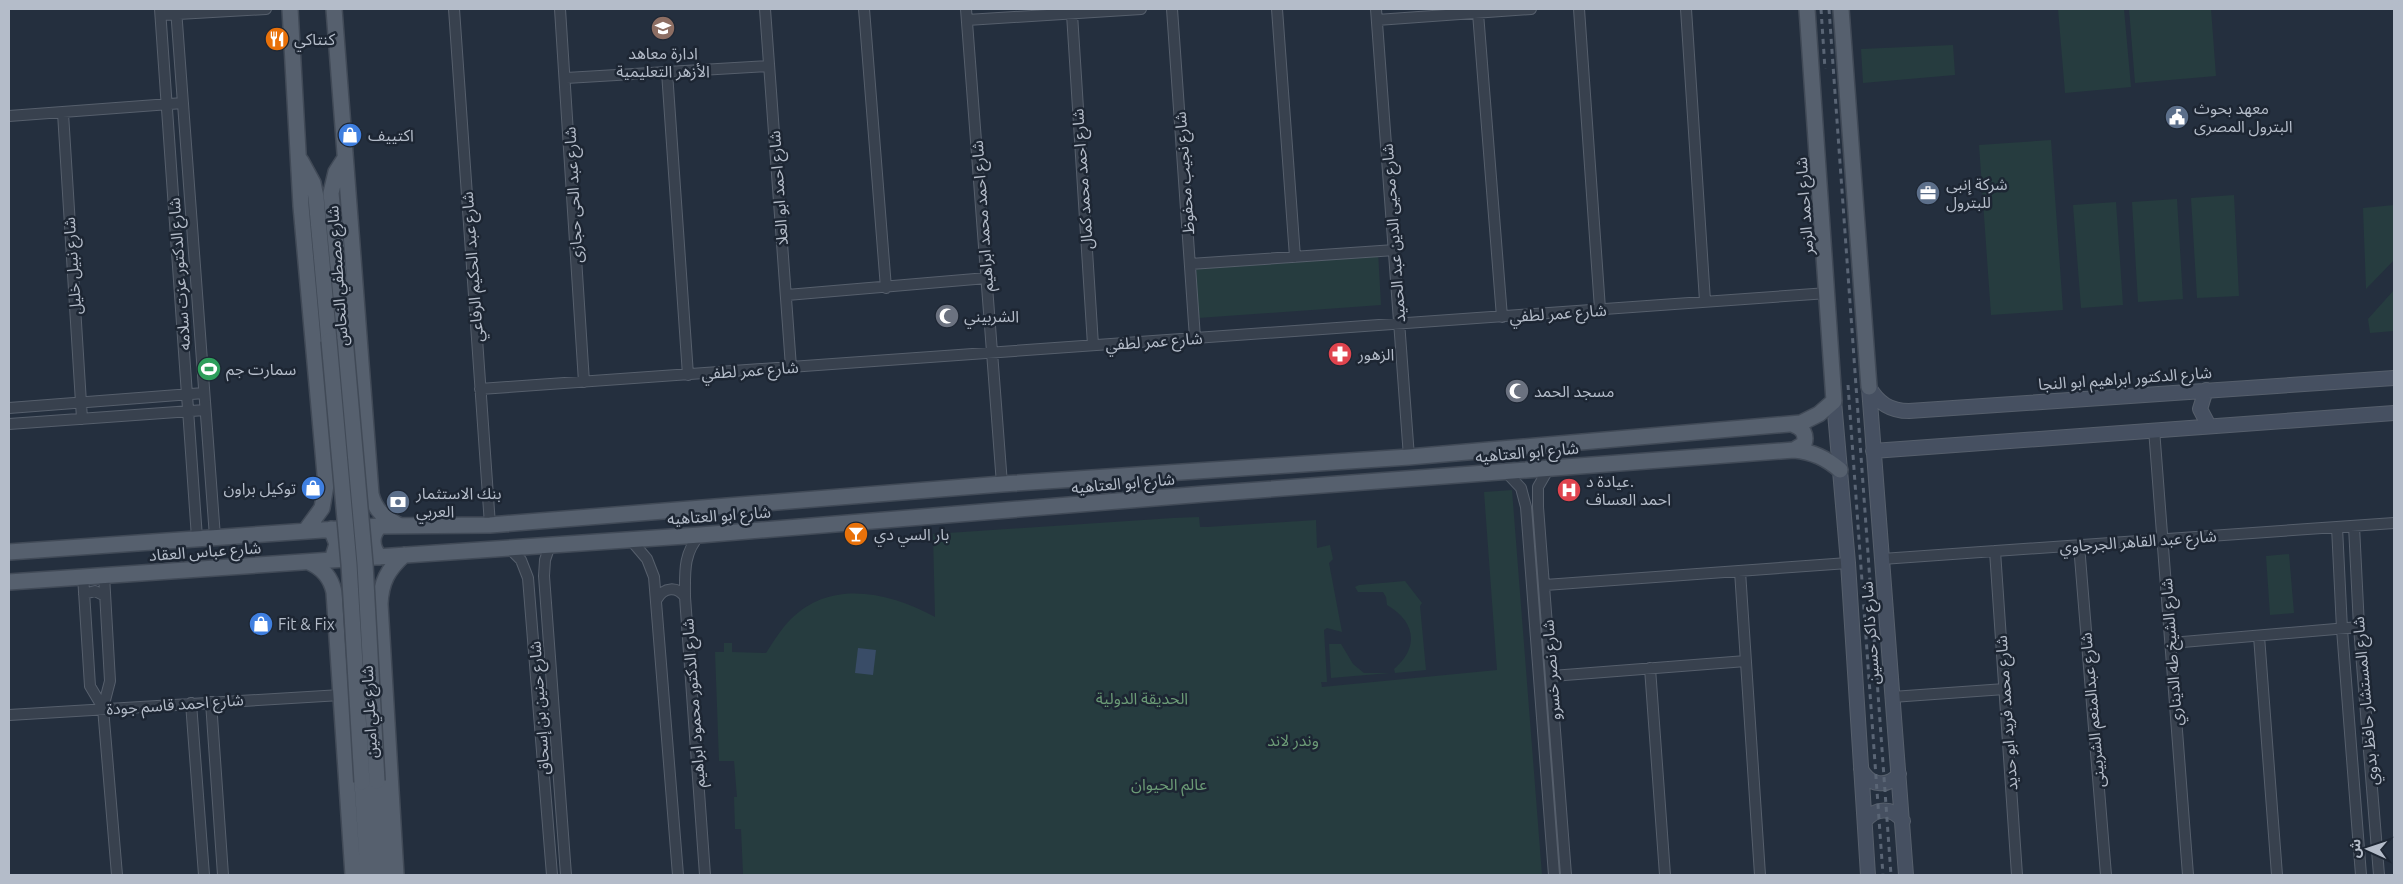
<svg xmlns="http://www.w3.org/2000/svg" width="2403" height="884" viewBox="0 0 2403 884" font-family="Ubuntu,'Noto Sans Arabic',sans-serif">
<rect width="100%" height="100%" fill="#242f3e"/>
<path fill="#263c3f" d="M2058,9H2124L2131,87L2065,93Z
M2129,9H2211L2216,76L2135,83Z
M1953,45L1955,75L1863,83L1861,49Z
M2051,140L2063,310L1991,315L1979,145Z
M2234,195L2239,296L2197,298L2191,198Z
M2177,199L2183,299L2138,302L2132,202Z
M2116,202L2123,305L2081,308L2073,205Z
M2394,205V260L2366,289L2363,208Z
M1378,251L1381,305L1198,318L1196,266Z
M2394,290V331L2370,333L2368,319Z
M1512,490L1542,875H739L743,874L741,829H735L734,797H737L734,761H719L715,652H724V643H732V652L766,653C774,641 781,629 791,619C832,578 891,593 935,617L933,534L1173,518L1199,517L1200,527H1207L1316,520L1317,548L1330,545L1333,559L1329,563L1342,632L1327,628L1324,630L1327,682H1321L1322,687L1497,670L1484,492Z
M2289,554L2294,613L2270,615L2266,556Z
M1405,581L1422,603L1420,606L1426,670L1395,673L1394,669C1420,647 1415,621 1387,605L1386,597L1383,592H1358L1355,587L1359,585Z
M1329,644H1341L1353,664L1364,673H1390L1331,678Z"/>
<path fill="#394c67" d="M858,648L876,650L873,675L855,673Z"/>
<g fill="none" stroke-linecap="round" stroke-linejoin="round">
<g stroke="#565f6c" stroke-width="12">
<path id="minor" d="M160,9L197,538
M176,9L215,537
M454,9L490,525
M560,9L584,382
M765,9L791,367
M864,9L886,288
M966,9L1002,484
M1172,9L1195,338
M1277,9L1295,257
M1376,9L1409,457
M1579,9L1600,309
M1686,9L1705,301
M1478,13L1502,317
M1072,14L1093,345
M161,15L266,9
M967,20L1141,9
M1377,20L1531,9
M667,72L688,375
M566,78L769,66
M63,113L82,419
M9,116L183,103
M1190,264L1395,250
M787,295L987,278
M480,389L1828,293
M9,408L204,393
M9,424L205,410
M2154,429L2188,875
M1549,468L1538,487V507L1566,875
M1506,472L1521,488L1526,507L1554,875
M2354,526L2359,627L2379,875
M2337,527L2342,629L2361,875
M700,535C683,553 685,573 685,597L705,875
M630,539L647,559L654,577L678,875
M550,545L545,560L544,576L566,875
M2079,545L2106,875
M508,547L521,560L528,578L552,875
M1995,551L2017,875
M1882,559L2394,523
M1740,571L1760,875
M104,575L110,681L103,708L117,875
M83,576L90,686L103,708
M1545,585L1848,563
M84,594L95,591L105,596
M657,599C664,587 677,586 685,597
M2259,636L2277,875
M2171,643L2359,627
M1650,668L1665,875
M1552,676L1746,661
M1892,697L2005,689
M211,702L223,875
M191,703L204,875
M9,715L341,695"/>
</g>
<g stroke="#565f6c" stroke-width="16">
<path id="secondary" d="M1869,387C1878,403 1890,411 1909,411L2394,378
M1869,388L1906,875
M2206,390L2200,409L2209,426
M1834,401L1848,563L1868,875
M1873,451L2394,413
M1861,769C1869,786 1888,788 1899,774
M1865,821C1876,807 1892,807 1903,821"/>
</g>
<g stroke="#414a57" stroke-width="18">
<path id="primary" d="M290,9L301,206L326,485L322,508L306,530
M334,9L371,494C375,511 385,518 400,526
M1841,9L1869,387
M301,161L313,183L316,197L329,341
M345,338L331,193L336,172L345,158
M1794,450L1804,444C1807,435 1803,428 1794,425
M380,526C371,535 371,547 380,557
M331,529L337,544L332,560
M9,552L380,526L490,525L1002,484L1409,457L1801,423L1819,414L1834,401L1807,9
M309,562C323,568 331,578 334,592L353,875
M9,582L700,535L1204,494L1794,450C1813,452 1826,458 1840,470
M377,781L382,875
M362,782L368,875
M396,875L380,604C381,582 388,569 404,555"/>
</g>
<use href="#minor" stroke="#38414e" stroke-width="10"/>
<use href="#secondary" stroke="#465061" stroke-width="14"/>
<use href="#primary" stroke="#56606e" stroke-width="15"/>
<path stroke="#5a6575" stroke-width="3" stroke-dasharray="5 5" stroke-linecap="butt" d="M1821,9L1825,69
M1829,9L1891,875
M1848,385L1883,875"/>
<g stroke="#414a57" stroke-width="18" stroke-linecap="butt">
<path id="primary-bridge" d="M345,338L365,564L377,781
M329,341L349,564L362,782"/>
</g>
<use href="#primary-bridge" stroke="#56606e" stroke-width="15"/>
</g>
<defs>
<g id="school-disc" transform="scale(1.25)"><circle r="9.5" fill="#8d6e63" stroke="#1d2633"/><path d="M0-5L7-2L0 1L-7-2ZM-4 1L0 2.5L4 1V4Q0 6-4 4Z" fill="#fff"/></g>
<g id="restaurant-disc" transform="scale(1.25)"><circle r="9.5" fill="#e8710a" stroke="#1d2633"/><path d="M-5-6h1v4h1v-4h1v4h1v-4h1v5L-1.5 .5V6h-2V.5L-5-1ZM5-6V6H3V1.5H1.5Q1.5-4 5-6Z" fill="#fff"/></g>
<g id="civic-disc" transform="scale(1.25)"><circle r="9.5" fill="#5c6f8a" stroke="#1d2633"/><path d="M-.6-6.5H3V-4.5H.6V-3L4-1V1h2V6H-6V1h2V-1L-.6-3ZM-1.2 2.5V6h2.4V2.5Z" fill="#fff"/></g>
<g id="shop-disc" transform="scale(1.25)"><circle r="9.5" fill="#3f7fe0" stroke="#1d2633"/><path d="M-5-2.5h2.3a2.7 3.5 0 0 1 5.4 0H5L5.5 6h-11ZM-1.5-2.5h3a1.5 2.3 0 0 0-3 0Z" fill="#fff"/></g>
<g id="office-disc" transform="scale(1.25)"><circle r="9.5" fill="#5c6f8a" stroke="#1d2633"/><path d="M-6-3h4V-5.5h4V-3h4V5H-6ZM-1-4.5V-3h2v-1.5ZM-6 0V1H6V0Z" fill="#fff"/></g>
<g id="mosque-disc" transform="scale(1.25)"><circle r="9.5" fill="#6b7280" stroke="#1d2633"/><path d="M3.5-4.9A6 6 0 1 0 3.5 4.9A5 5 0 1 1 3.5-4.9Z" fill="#fff"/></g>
<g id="pharmacy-disc" transform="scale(1.25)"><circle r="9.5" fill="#e0444e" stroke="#1d2633"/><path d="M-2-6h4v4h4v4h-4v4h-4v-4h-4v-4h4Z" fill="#fff"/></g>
<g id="stadium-disc" transform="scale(1.25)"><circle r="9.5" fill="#2e9e5b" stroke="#1d2633"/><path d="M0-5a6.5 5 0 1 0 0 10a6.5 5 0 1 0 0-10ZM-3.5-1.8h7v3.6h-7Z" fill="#fff"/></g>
<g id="hospital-disc" transform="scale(1.25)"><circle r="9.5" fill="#e0444e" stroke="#1d2633"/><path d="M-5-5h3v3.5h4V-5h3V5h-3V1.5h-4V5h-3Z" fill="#fff"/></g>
<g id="bank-disc" transform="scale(1.25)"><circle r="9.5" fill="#5c6f8a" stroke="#1d2633"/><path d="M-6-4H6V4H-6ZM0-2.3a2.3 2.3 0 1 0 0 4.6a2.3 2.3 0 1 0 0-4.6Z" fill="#fff"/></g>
<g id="bar-disc" transform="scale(1.25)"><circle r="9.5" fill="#e8710a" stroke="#1d2633"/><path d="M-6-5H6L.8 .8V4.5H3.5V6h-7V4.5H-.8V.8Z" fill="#fff"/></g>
</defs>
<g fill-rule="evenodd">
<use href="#school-disc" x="663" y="28"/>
<use href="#restaurant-disc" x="277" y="39"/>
<use href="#civic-disc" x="2177" y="117"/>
<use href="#shop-disc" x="350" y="135"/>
<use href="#office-disc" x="1928" y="193"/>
<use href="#mosque-disc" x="947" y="316"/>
<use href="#pharmacy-disc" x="1340" y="354"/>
<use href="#stadium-disc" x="209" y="369"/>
<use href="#mosque-disc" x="1517" y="391"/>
<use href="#shop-disc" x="313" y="488"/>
<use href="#hospital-disc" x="1569" y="490"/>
<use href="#bank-disc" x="398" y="502"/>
<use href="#bar-disc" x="856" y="534"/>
<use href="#shop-disc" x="261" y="624"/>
</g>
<g text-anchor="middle" stroke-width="5" stroke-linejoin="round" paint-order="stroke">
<g font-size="16" fill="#b4bcc9" stroke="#1d2633" text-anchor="start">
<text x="294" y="45">كنتاكي</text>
<text x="663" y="59" text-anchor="middle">ادارة معاهد<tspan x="663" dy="18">الأزهر التعليمية</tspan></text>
<text x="2194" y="114">معهد بحوث<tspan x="2194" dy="18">البترول المصرى</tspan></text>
<text x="368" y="141">اكتييف</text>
<text x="1946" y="190">شركة إنبى<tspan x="1946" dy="18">للبترول</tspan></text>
<text x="964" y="322">الشربيني</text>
<text x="1358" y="360">الزهور</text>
<text x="226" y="375">سمارت جم</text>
<text x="1534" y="397">مسجد الحمد</text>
<text x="1586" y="487">عيادة د.<tspan x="1586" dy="18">احمد العساف</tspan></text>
<text x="296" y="494" text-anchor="end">توكيل براون</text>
<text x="416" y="499">بنك الاستثمار<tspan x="416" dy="18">العربي</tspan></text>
<text x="874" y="540">بار السي دي</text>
<text x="278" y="630">Fit &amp; Fix</text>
</g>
<g font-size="16" fill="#b4bcc9" stroke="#1d2633">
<text transform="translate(1184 173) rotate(-94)" y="6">شارع نجيب محفوظ</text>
<text transform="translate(1082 179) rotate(-94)" y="6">شارع احمد محمد كمال</text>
<text transform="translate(778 188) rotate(-94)" y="6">شارع احمد ابو العلا</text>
<text transform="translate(573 195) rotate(-93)" y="6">شارع عبد الحى حجازى</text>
<text transform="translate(1804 206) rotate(-94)" y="6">شارع احمد الزمر</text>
<text transform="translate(982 216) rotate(-94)" y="6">شارع احمد محمد ابراهيم</text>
<text transform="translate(1393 233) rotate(-94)" y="6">شارع محيى الدين عبد الحميد</text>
<text transform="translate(72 266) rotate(-94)" y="6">شارع نبيل خليل</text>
<text transform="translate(472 267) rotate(-94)" y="6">شارع عبد الحكيم الرفاعي</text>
<text transform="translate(179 274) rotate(-94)" y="6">شارع الدكتور عزت سلامه</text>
<text transform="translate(337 276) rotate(-94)" y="6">شارع مصطفي النحاس</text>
<text transform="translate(1558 313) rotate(-4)" y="6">شارع عمر لطفي</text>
<text transform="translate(1154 341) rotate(-4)" y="6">شارع عمر لطفي</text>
<text transform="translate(750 370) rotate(-4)" y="6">شارع عمر لطفي</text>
<text transform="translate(2125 378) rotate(-4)" y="6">شارع الدكتور ابراهيم ابو النجا</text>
<text transform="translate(1527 452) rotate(-5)" y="6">شارع ابو العتاهيه</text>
<text transform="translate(1123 483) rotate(-5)" y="6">شارع ابو العتاهيه</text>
<text transform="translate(719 515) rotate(-4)" y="6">شارع ابو العتاهيه</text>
<text transform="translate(2138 541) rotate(-4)" y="6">شارع عبد القاهر الجرجاوي</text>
<text transform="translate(205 551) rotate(-4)" y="6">شارع عباس العقاد</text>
<text transform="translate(1870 633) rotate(-94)" y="6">شارع ذاكر حسين</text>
<text transform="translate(2171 652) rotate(-94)" y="6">شارع الشيخ طه الديناري</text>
<text transform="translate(1551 670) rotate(-94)" y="6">شارع نصر خسرو</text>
<text transform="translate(2365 701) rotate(-95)" y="6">شارع المستشار حافظ بدوي</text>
<text transform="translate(693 703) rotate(-94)" y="6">شارع الدكتور محمود ابراهيم</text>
<text transform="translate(175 704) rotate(-4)" y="6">شارع احمد قاسم جودة</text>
<text transform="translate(539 708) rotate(-94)" y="6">شارع حنين بن إسحاق</text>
<text transform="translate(2092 710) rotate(-95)" y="6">شارع عبدالمنعم الشربينى</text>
<text transform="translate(369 712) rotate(-93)" y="6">شارع علي امين</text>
<text transform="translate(2006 713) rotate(-94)" y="6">شارع محمد فريد ابو حديد</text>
</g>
<g font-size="16" fill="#6b9a76" stroke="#1d2633">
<text x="1142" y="704">الحديقة الدولية</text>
<text x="1293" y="746">وندر لاند</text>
<text x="1169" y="790">عالم الحيوان</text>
</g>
</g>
<rect width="2403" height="884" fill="none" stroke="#b4bcc9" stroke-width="20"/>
<g transform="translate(2368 849) rotate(273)" stroke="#1d2633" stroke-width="4" paint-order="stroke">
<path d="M0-4L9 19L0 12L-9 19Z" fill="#b4bcc9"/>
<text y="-8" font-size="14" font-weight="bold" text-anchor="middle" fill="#b4bcc9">ش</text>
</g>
</svg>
